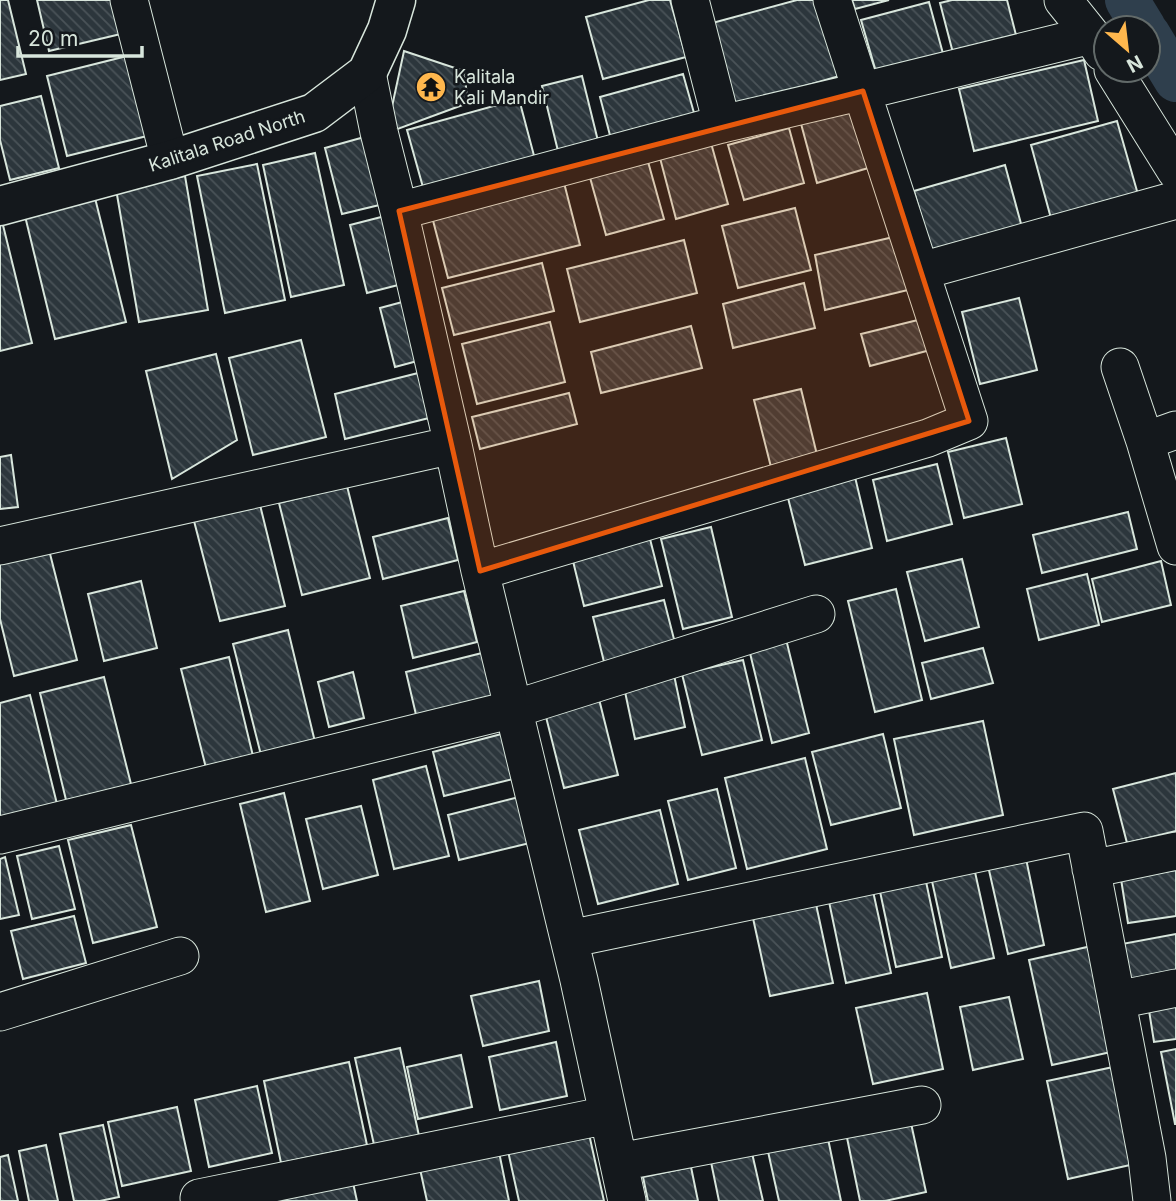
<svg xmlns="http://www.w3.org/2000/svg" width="1176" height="1201" viewBox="0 0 1176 1201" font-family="Inter,sans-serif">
<defs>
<pattern id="building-back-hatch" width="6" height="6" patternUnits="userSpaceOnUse" patternTransform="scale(1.75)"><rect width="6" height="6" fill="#2c363c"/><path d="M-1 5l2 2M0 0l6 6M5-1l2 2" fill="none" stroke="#4a5358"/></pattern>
</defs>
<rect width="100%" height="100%" fill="#14181c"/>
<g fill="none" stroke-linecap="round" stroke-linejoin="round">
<path stroke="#2f3f4d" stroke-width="44" d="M1127,0L1144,28
M1148,34L1176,80"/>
</g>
<path fill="url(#building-back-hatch)" stroke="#d8e6dc" stroke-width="2" d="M0,0H8L26,74L0,80Z
M37,0H117L125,33L49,51Z
M649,0H670L686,57L603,79L586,17Z
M797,0H822L843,75L727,108L705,25Z
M852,0H889L855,9Z
M952,0H1007L1016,35L953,53L940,3Z
M929,2L945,61L878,79L861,20Z
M404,51L464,71L468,103L395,130L388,125Z
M131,55L151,135L67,156L47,76Z
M1084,60L1098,121L974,151L959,89Z
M683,74L696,120L612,143L600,97Z
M582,76L599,145L559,155L542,86Z
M41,96L59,168L10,180L0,140V106Z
M519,99L537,167L426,198L407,130Z
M865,102L882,164L817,183L800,120Z
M1117,121L1139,198L1052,222L1031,145Z
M789,128L804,183L744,200L728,145Z
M375,134L392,202L342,214L325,148Z
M711,143L728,204L676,219L660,158Z
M315,153L344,285L291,297L263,165Z
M647,158L664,219L606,235L589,174Z
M257,164L285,300L225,313L197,176Z
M1005,165L1023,231L933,257L914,191Z
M562,175L580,245L448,278L430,209Z
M185,176L208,310L139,322L116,189Z
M95,198L126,322L55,339L25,216Z
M795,208L811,270L738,288L722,226Z
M389,215L406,283L367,293L350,225Z
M1,217L32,343L0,351V218Z
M898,236L912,289L825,310L815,255Z
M684,240L697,293L580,322L567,269Z
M542,263L554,311L454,335L442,288Z
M804,283L815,328L733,348L723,304Z
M1019,298L1037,370L980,384L962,312Z
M406,301L421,360L395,367L380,308Z
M926,318L934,349L870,366L861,334Z
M550,322L565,382L477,404L462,344Z
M691,326L702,368L601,393L591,352Z
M301,340L326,437L253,455L229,358Z
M216,354L237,440L172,479L146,371Z
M426,371L437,416L345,439L335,394Z
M801,389L818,459L772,471L754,400Z
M569,393L577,424L480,449L472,417Z
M1006,438L1022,504L964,518L948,452Z
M11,455L18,507L0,509V457Z
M937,464L952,524L887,541L873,480Z
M855,477L872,548L805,565L787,494Z
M347,486L370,578L302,595L279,503Z
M260,505L285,606L220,621L194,521Z
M1128,512L1137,549L1042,573L1033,535Z
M448,518L458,560L383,579L373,537Z
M711,527L732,617L683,629L661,539Z
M650,539L662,586L584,606L572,557Z
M47,542L77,660L14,676L0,619V554Z
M962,559L979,627L925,641L907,572Z
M1161,561L1171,605L1102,622L1092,579Z
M1087,574L1099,625L1039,640L1027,589Z
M141,581L157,648L104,661L88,594Z
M896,589L922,700L875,712L848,601Z
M464,591L477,642L413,658L401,606Z
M664,600L676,647L605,666L593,617Z
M288,630L315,742L261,755L233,644Z
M785,635L809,733L772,743L748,645Z
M983,648L993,683L931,699L922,663Z
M486,652L498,698L417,719L406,672Z
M229,657L253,756L206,768L181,669Z
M743,660L762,740L702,755L682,674Z
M353,672L364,718L329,727L318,682Z
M674,675L685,727L635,739L624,687Z
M104,677L132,788L67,804L40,693Z
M30,695L58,808L0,823V703Z
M599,699L618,775L564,788L545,713Z
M983,721L1003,815L914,835L894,739Z
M509,732L521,777L444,796L433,752Z
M883,734L901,808L831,825L812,752Z
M805,758L827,849L747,869L725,778Z
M426,766L449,856L394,869L373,780Z
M1176,773V831L1127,843L1113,789Z
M717,789L736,868L688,880L668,801Z
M284,793L310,901L266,912L240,804Z
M523,796L534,842L459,860L448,815Z
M361,806L378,875L323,889L306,819Z
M660,810L678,884L598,904L579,830Z
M131,825L157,927L93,943L68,840Z
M59,846L75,909L32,919L17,856Z
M1024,849L1044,945L1008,954L986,857Z
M5,857L19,915L0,919V859Z
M973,863L994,958L951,968L930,872Z
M1176,870V916L1128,923L1121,879Z
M924,872L942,957L896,967L878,882Z
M871,882L891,973L846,983L827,892Z
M814,895L833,983L770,996L751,909Z
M74,916L86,963L23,979L11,931Z
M1176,934V982L1130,990L1122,944Z
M1096,945L1120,1050L1052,1065L1029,960Z
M539,981L549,1031L483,1046L471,996Z
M927,993L943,1069L873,1084L856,1008Z
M1009,997L1023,1059L973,1070L960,1007Z
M1176,1000V1039L1154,1042L1148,1004Z
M556,1042L567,1096L500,1110L489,1057Z
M400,1048L421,1145L376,1154L355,1058Z
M1176,1049V1124H1175L1161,1052Z
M461,1055L472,1107L418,1119L407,1067Z
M349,1062L367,1145L281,1163L264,1081Z
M1118,1066L1139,1163L1068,1179L1047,1081Z
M257,1086L272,1153L209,1167L195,1100Z
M177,1107L191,1171L122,1186L108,1122Z
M909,1114L926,1192L885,1201H860L845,1128Z
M103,1125L119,1197L100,1201H74L60,1134Z
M589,1134L604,1201H519L508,1151Z
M827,1134L841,1201H779L767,1147Z
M46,1145L58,1201H29L19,1151Z
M499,1152L509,1201H427L420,1169Z
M752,1153L763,1201H719L711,1162Z
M8,1155L18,1201H0V1157Z
M691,1167L698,1201H648L643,1177Z
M352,1178L357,1201H249Z"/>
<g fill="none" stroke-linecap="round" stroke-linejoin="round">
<g stroke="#d8e6dc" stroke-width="39">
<path id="minor" d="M129,0L170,160
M690,0L722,124
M1063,0L1091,35L1102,52
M1113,70L1176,171
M399,211L722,124L863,91L1091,35
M921,271L1176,200
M1120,367L1145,441
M1176,430L1145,441L1176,546
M453,445L480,571L579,980L627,1201
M0,546L453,445L399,211L379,132L367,73
M480,571L928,438L969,421L832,0
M0,835L514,709L816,614
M1091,869L1176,851
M569,939L1084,831L1147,1158L1152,1201
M1117,1000L1176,988
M0,1012L180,956
M619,1162L922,1105
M200,1201L199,1198L608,1115"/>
</g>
<g stroke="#d8e6dc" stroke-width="41">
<path id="tertiary" d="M0,206L170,160L314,113L367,73L387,30L396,0"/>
</g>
<use href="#minor" stroke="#14181c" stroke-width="37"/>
<use href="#tertiary" stroke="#14181c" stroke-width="38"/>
</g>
<path fill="#e8590c" fill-opacity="0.2" stroke="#e8590c" stroke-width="5" stroke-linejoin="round" d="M863,91L969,421L480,571L399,211Z"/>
<defs>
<g id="temple-disc" transform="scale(1.575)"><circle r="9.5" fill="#ffb74d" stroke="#14181c"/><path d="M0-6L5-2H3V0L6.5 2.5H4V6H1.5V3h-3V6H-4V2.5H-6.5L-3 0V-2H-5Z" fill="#111"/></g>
</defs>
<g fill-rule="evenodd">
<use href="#temple-disc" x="431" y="87"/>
</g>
<g text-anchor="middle" stroke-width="5" stroke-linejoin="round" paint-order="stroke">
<g font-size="18" fill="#d8e6dc" stroke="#14181c" text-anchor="start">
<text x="454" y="83">Kalitala<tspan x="454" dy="21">Kali Mandir</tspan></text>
</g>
<g font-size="18" fill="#d8e6dc" stroke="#14181c">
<text transform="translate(227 141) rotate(-18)" y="6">Kalitala Road North</text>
</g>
</g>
<g transform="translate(1127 49) rotate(152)"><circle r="33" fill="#14181c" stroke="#626a69" stroke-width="2"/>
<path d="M0-5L12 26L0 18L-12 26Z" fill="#ffb74d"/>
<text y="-10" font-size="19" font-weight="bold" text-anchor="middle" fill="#d8e6dc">N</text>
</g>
<path d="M18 46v10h124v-10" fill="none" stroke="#d8e6dc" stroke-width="3.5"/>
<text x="28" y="46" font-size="21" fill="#d8e6dc" stroke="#14181c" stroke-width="5" paint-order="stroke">20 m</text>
</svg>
